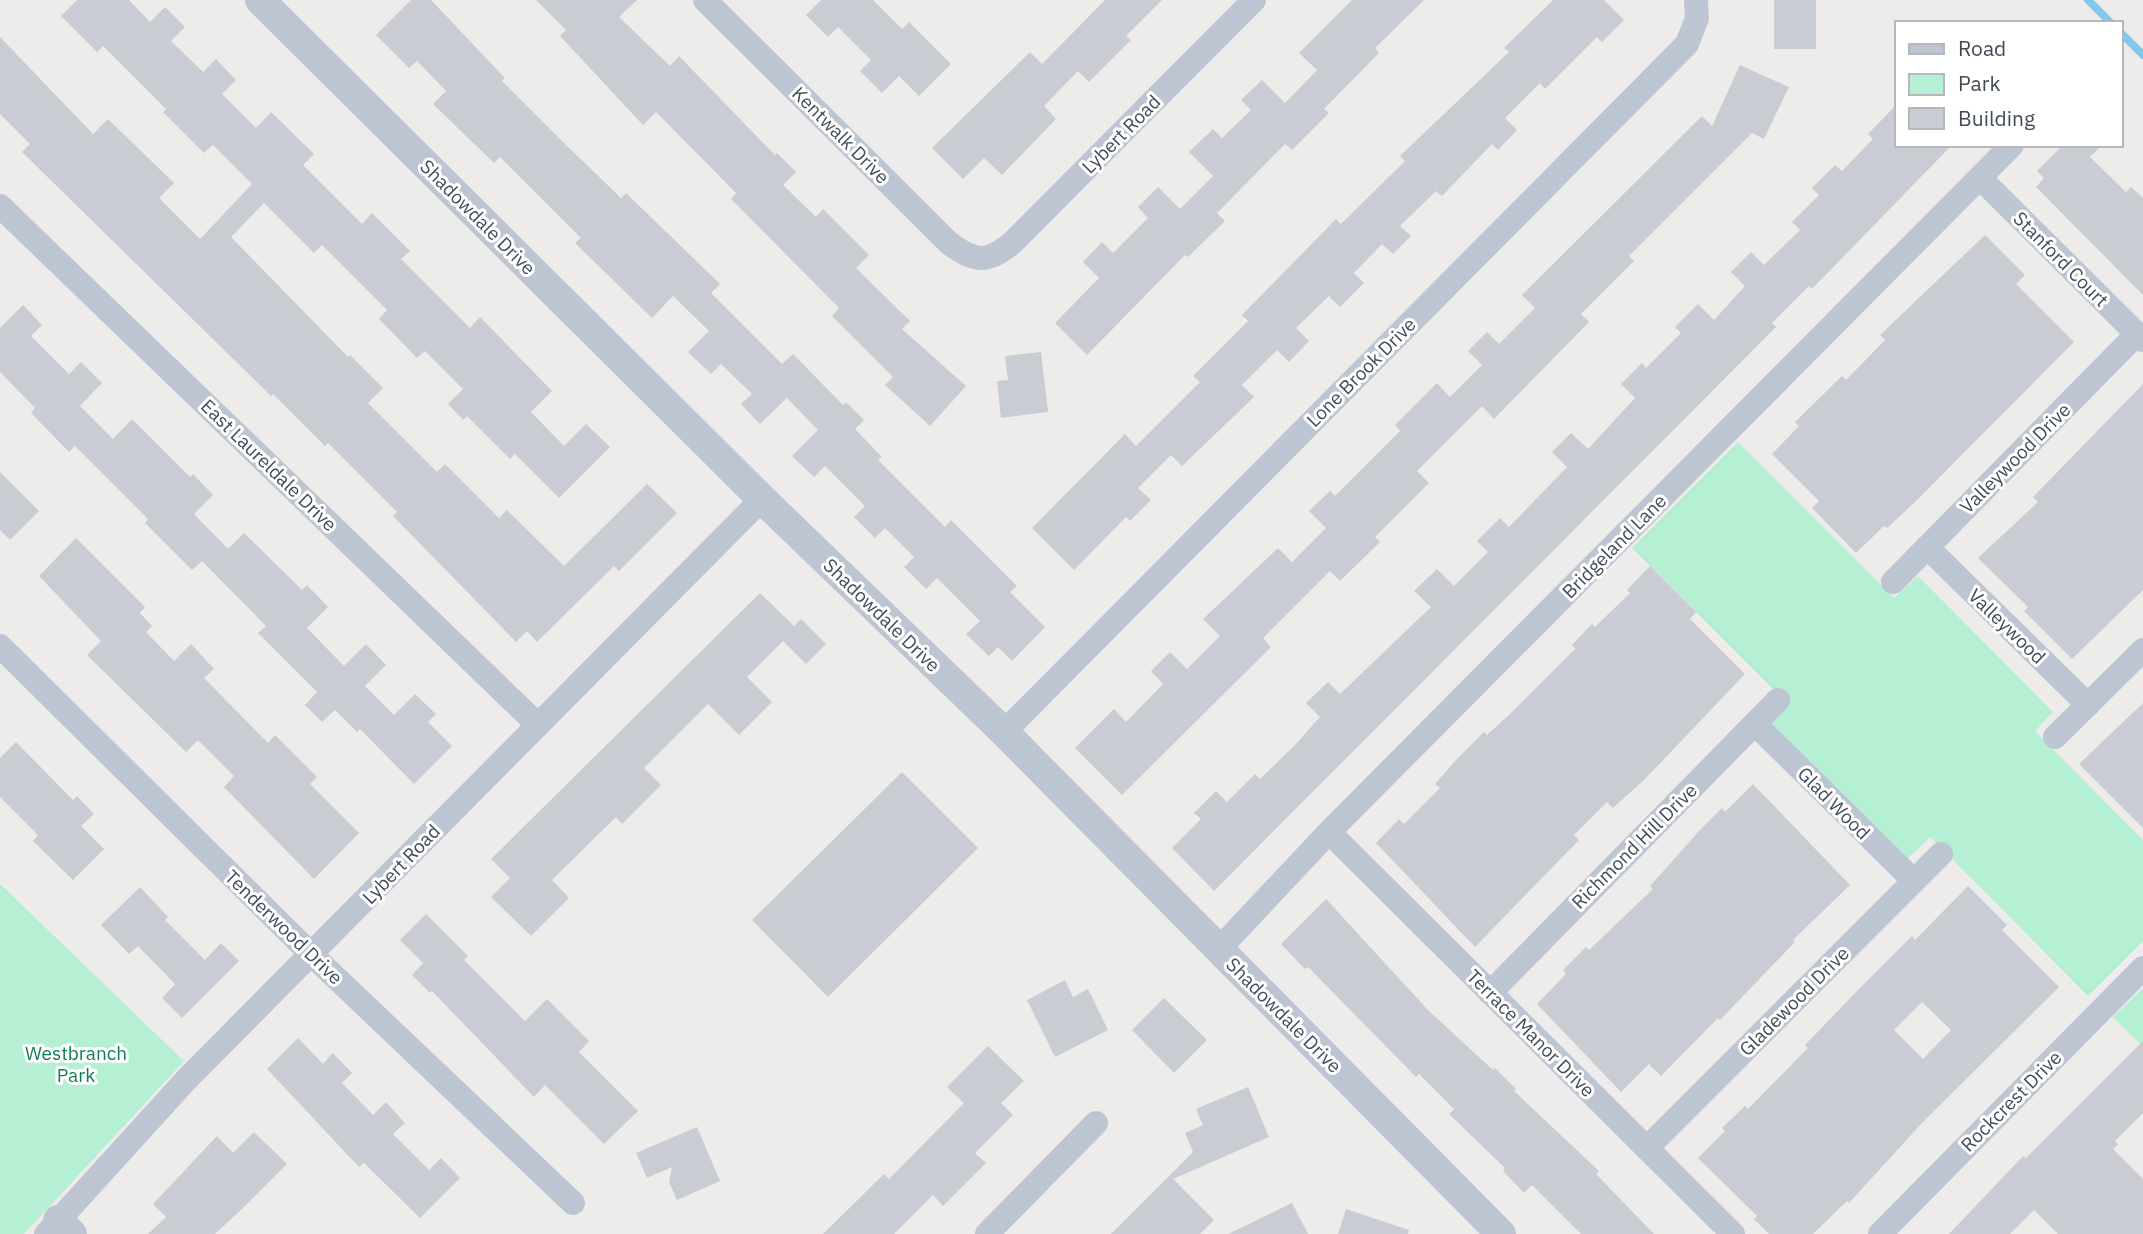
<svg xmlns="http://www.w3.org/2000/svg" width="2143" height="1234" viewBox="0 0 2143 1234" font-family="'IBM Plex Sans',sans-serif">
<rect width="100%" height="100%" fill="#eeebeb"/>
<path fill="#b5f0d4" d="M1738,442L1894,598L1918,576L2053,712L2035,731L2143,840V941L2088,996L1930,837L1906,860L1771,724L1789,705L1632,548Z
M0,884L184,1061L24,1234H0Z
M2143,988V1047L2113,1017Z"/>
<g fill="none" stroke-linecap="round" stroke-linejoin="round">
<path stroke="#7fc9f0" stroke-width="8" d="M2088,0L2111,23
M2120,32L2143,55"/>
</g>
<path fill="#caccd4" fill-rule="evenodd" d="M77,0H129L150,22L165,7L185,27L171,41L203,72L216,59L236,80L222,94L256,128L271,112L314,154L303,165L362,224L372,213L410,251L401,259L470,328L480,317L552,391L531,412L564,446L586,424L610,447L559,498L515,454L510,459L467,416L463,420L448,404L463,389L425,351L417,358L379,319L387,310L322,245L314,253L264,203L231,237L348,357L350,355L383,388L368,403L437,472L445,464L499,518L507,510L564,566L647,484L677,513L619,571L614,566L537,642L527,631L516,642L393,516L397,512L328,443L325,446L273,394L271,396L22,152L30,144L0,114V37L93,134L108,119L174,183L159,198L200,239L252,184L213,145L204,153L163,112L166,109L103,46L97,52L61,16Z
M411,0H431L505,78L502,81L564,143L621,198L626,193L720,284L711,293L782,364L793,354L843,405L846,402L864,420L855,429L882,457L878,460L945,527L951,520L1017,586L1010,592L1045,627L1012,661L998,647L989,656L966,634L980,621L937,578L926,589L904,567L914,557L885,528L875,538L854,517L865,506L825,466L814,477L792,456L818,430L787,398L760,424L741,404L752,394L721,364L711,374L688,352L709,331L673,296L652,318L575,243L581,238L500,157L494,163L433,104L446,91L417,61L409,68L376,35Z
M536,0H637L619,17L670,66L679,56L775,155L777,153L796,172L783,185L816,217L823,209L869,255L856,268L910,321L902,329L966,386L930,426L885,385L893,377L832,316L839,308L731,199L736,193L656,112L643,125L560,36L566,30Z
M821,0H873L902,29L909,22L951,64L919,96L899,76L882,93L860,71L871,60L838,27L828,37L806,15Z
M1105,0H1162L1126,36L1131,40L1089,82L1078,71L1044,106L1056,119L1002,175L984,158L963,179L932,148L1030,52L1042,64Z
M1352,0H1424L1375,48L1379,53L1324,109L1329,113L1292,150L1285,144L1217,213L1225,221L1188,257L1185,255L1087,355L1055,323L1099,278L1083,262L1102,242L1113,253L1148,218L1138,207L1158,187L1180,209L1213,176L1189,152L1213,129L1222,138L1251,110L1241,100L1262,80L1285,103L1317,70L1299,53Z
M1553,0H1604L1624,20L1602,42L1597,37L1545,89L1540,83L1505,118L1517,130L1498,150L1492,144L1442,196L1436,191L1400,226L1411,236L1393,254L1382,244L1354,273L1364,283L1340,307L1329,296L1296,328L1309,341L1289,362L1277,350L1242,385L1254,397L1182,466L1171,455L1138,488L1151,500L1130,521L1126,517L1074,570L1032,528L1125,434L1136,446L1200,382L1193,376L1248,321L1242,315L1336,219L1341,224L1405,161L1400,156L1509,52L1504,48Z
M1774,0H1816V49H1774Z
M1740,65L1789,87L1764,139L1752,133L1629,256L1634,261L1581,314L1589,322L1494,419L1482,406L1417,471L1429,483L1375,537L1380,542L1340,581L1330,571L1263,638L1271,647L1122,795L1075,748L1114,709L1126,722L1163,684L1151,671L1170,652L1187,669L1220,636L1203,619L1278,548L1292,562L1326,528L1309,511L1330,491L1335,496L1400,431L1395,425L1437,383L1450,397L1482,365L1468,351L1487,332L1499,344L1535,308L1522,295L1702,116L1712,126Z
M1896,105V145H1952L1812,289L1809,286L1772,323L1776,327L1214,891L1172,848L1201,819L1194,813L1216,791L1227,802L1255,774L1260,779L1295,745L1320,717L1306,703L1328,682L1340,694L1431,607L1414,591L1437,569L1454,586L1488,552L1477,541L1500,518L1509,527L1567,467L1552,452L1571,433L1588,449L1635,398L1621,384L1642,363L1646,368L1681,333L1675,327L1698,304L1714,320L1745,286L1731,272L1751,252L1764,265L1800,230L1792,222L1819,195L1812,188L1835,165L1842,171L1873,139L1868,134Z
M2063,145H2102L2090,157L2126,192L2131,187L2143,198V295L2036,187L2044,178L2037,171Z
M1985,235L2025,275L2016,284L2074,342L1915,502L1887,528L1884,526L1856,553L1812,508L1819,501L1772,454L1799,426L1795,422L1842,376L1846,380L1885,340L1880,335Z
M23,305L42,325L31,336L69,374L81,362L102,383L80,406L113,439L132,419L190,477L193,474L213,495L194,514L228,549L244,533L302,590L307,585L328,607L307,628L344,666L366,644L386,665L365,686L394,715L415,694L436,714L428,722L452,746L414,784L360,729L357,732L335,710L322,722L305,705L317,692L258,633L266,626L202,561L192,570L145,523L148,519L75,446L69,452L31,413L35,408L0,372V328Z
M1041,352L1048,412L1001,418L997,381L1008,380L1005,356Z
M2143,384V590L2072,659L2024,611L2028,607L1978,558L2038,502L2033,497Z
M0,472L39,511L10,540L0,530Z
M76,538L145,607L140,613L152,626L146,632L174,661L191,644L214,669L204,678L268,743L275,735L317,777L310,784L359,833L314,879L224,787L234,776L198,740L186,752L87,655L101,641L39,576Z
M1650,566L1696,612L1690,619L1745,674L1645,779L1613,808L1607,802L1574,835L1579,840L1475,947L1376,843L1399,819L1404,824L1440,788L1435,784L1458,758L1484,732L1487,735L1511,713L1575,649L1572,645L1592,624L1595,627L1630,593L1627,590Z
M760,593L794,626L801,619L826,644L806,664L783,641L747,677L772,702L739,735L708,704L644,768L661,785L622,824L616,817L552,880L569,898L531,936L491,897L510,878L491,859Z
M2143,703V828L2079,764Z
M16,742L73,800L77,796L94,814L81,826L104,849L73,880L33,841L38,835L0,797V758Z
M902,772L978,848L828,997L752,920Z
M1753,784L1850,885L1793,940L1795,942L1720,1020L1718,1018L1661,1076L1649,1064L1621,1092L1537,1004L1566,974L1563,970L1586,947L1589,950L1653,889L1650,886L1700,830L1722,808L1725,812Z
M1968,886L2007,925L2002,930L2059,987L1922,1123L1849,1203L1847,1201L1813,1234H1769L1754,1219L1757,1216L1698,1158L1725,1131L1722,1128L1745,1106L1748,1109L1808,1048L1805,1045L1860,988L1912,936L1915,940ZM1922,1002L1951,1030L1923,1059L1894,1030Z
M140,887L168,917L165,920L205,960L221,943L239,961L182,1018L162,998L175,984L138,946L129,954L101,925Z
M1326,899L1428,1010L1493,1070L1495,1068L1516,1089L1514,1091L1599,1171L1596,1174L1654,1234H1581L1532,1185L1524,1193L1503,1171L1505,1168L1449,1114L1454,1109L1419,1074L1416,1077L1308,967L1305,969L1281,944Z
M426,914L468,956L464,960L525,1021L547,999L589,1041L579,1052L638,1111L604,1144L545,1085L534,1097L432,991L430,993L412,975L423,963L400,940Z
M1065,980L1073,997L1088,989L1108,1030L1055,1057L1027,1000Z
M1164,998L1207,1040L1174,1073L1132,1030Z
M298,1038L323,1064L333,1053L352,1073L342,1083L373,1115L386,1102L405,1123L393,1134L429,1170L441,1158L460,1178L420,1218L364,1163L359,1167L267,1069Z
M2143,1041V1113L2115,1141L2118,1144L2113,1149L2143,1179V1234H2058L2034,1210L2010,1234H1949L2023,1156L2026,1158Z
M988,1046L1024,1081L1001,1103L1013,1115L975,1153L986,1163L943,1206L933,1195L894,1234H823L884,1174L889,1179L964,1103L947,1087Z
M1248,1087L1269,1137L1173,1179L1214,1220L1200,1234H1111L1193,1152L1185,1133L1203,1125L1196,1109Z
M697,1127L720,1181L677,1200L669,1182L672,1167L647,1178L636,1153Z
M254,1132L287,1164L245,1206L215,1234H148L166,1217L153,1204L217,1136L233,1153Z
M1292,1203L1308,1234H1228Z
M1346,1209L1409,1230L1408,1234H1338Z"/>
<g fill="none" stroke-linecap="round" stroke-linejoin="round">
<path stroke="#bdc5d2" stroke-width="24" d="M705,0L949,243C975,262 986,264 1012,243L1254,0
M1980,178L2143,340
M0,206L538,725
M1927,547L2088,705
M1893,582L2137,334
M0,646L312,955L573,1203
M1755,724L1914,881
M1004,732L1687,44L1697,18L1696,0
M2055,737L2143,650
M1329,832L1733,1234
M1219,949L1329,832L2012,145
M1490,993L1778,700
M1647,1148L1941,854
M46,1234L186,1080L762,499
M987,1234L1096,1123
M1880,1234L2143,968"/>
<path stroke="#bdc5d2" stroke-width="30" d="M260,0L762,499L1004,732L1501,1234
M58,1220L72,1234"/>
</g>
<g text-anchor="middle" stroke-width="6" stroke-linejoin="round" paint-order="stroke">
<g font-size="19" fill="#434b59" stroke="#fff">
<text transform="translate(1121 134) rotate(-45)" y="7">Lybert Road</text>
<text transform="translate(841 135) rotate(45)" y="7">Kentwalk Drive</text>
<text transform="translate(478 217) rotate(45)" y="7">Shadowdale Drive</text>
<text transform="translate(2061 259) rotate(45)" y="7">Stanford Court</text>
<text transform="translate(1361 372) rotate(-45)" y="7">Lone Brook Drive</text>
<text transform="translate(2015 458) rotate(-45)" y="7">Valleywood Drive</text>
<text transform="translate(269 465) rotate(44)" y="7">East Laureldale Drive</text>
<text transform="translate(1614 546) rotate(-45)" y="7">Bridgeland Lane</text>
<text transform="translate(882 615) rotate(44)" y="7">Shadowdale Drive</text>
<text transform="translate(2007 626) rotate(44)" y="7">Valleywood</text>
<text transform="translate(1834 803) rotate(45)" y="7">Glad Wood</text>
<text transform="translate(1634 846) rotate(-45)" y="7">Richmond Hill Drive</text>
<text transform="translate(401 864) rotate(-46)" y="7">Lybert Road</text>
<text transform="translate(284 927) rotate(44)" y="7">Tenderwood Drive</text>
<text transform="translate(1794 1001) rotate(-45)" y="7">Gladewood Drive</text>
<text transform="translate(1284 1015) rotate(45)" y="7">Shadowdale Drive</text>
<text transform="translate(1531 1033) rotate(45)" y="7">Terrace Manor Drive</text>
<text transform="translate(2011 1101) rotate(-45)" y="7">Rockcrest Drive</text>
</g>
<g font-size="19" fill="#117d55" stroke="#fff">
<text x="76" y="1060">Westbranch<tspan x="76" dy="22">Park</tspan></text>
</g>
</g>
<rect x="1895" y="21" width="228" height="126" fill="#ffffff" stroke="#b4b7bd" stroke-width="2"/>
<rect x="1909" y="44" width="35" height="10" fill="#bdc5d2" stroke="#b4b7bd" stroke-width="2"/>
<text x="1958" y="56" font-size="21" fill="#434b59">Road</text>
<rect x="1909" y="74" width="35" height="21" fill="#b5f0d4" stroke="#b4b7bd" stroke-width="2"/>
<text x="1958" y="91" font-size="21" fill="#434b59">Park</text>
<rect x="1909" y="108" width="35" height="21" fill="#caccd4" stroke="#b4b7bd" stroke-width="2"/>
<text x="1958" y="126" font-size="21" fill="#434b59">Building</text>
</svg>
